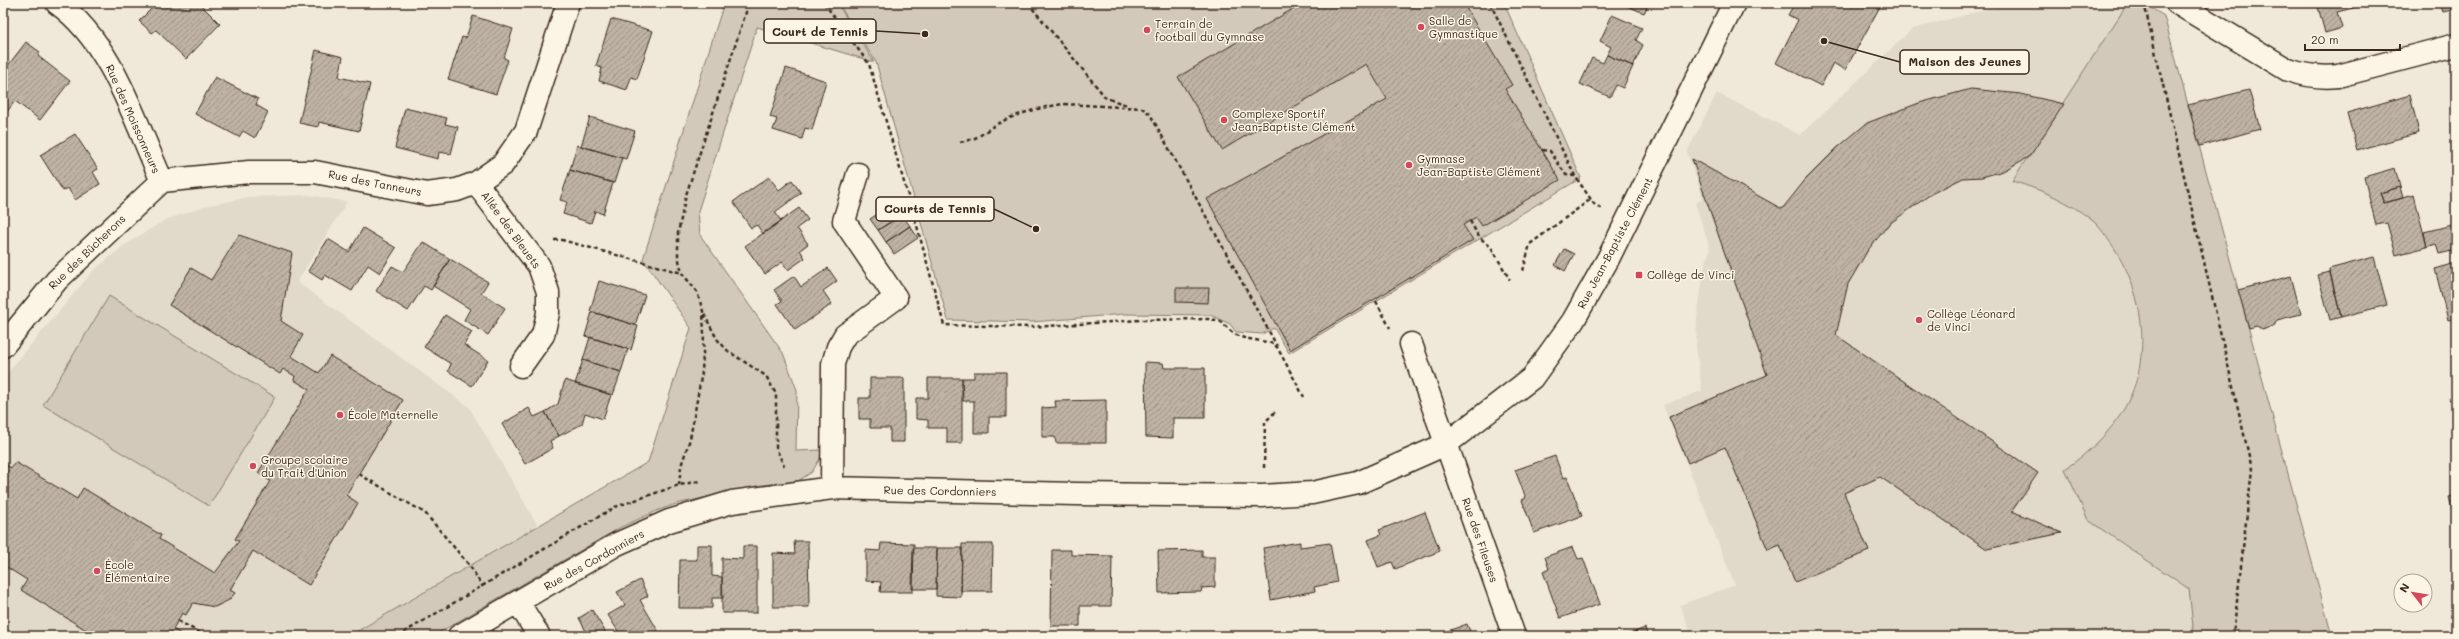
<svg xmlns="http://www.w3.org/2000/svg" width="2459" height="639" viewBox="0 0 2459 639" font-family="Mali,sans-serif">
<defs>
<pattern id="building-hatch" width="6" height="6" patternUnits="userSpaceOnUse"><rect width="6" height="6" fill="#beb3a4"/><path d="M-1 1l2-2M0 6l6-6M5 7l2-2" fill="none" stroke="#9c9285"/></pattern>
</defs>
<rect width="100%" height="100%" fill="#f0e9d9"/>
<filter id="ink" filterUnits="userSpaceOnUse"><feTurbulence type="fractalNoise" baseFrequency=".025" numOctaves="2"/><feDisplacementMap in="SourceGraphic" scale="8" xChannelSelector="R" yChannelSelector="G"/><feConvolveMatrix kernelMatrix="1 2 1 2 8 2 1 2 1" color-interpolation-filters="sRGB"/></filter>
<g filter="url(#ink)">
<path fill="#e1d9c9" d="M2010,3H2128L2012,181L2052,194L2079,210L2095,222L2121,258L2132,279L2140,308L2141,356L2131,395L2124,408L2106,434L2096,445L2065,469L2088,520L2189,589L2194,636H2125L2123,632L2102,636H1692L1680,605L1735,585L1663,405L1702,391L1696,348L1697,318L1704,269L1710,249L1695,203L1703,199L1687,152L1717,93L1800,135L1912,29Z
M309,195L347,202L297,282L469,407L538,526L348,636H3V378L92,272L123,246L165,220L210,205L250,197Z"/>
<path fill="#d2c9ba" stroke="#867a6c" d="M724,3H837L874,62L757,27L698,211L700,235L783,353L797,390L796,451L822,450L821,457L812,472L798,481L762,485L676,504L659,510L621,527L433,636H349L648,462L691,328L643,259Z
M838,3H1504L1581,178L1289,353L1274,328L1262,334L1236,332L1230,324L1210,315L1124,314L1033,322L948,320L876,62Z
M2128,3H2143L2164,16L2332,636H2194L2189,589L2088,520L2065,469C2089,452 2109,434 2124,409C2154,357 2144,289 2110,242C2105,235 2100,227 2093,221C2069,201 2042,190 2012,181Z
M109,296L275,397L209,506L43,405Z"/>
<path fill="url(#building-hatch)" stroke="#3b2a1e" d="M157,3H199L220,24L186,59L156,30L152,33L139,21Z
M1303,3H1463L1512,85L1505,89L1560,180L1482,226L1476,217L1463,225L1473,240L1290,350L1207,199L1387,99L1366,64L1222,150L1178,77Z
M1620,3H1649L1644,13Z
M1795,3H1882L1845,70L1833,63L1821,86L1776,63L1798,20L1788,15Z
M2317,3H2373L2337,12L2342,28L2325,33Z
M2440,3H2456V9L2443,12Z
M1612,15L1642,28L1636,40L1643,45L1633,66L1607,55L1611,47L1600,41Z
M473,16L513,29L504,58L508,60L496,94L448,79L462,37L466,38Z
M611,19L653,31L637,79L631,77L627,90L599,81L602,68L596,66Z
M26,42L40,52L38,56L70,81L40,120L15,101L3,117V72Z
M316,50L343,57L339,77L370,84L359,131L319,122L318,127L299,123Z
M1607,55L1633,66L1623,88L1616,85L1610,97L1580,84L1592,58L1603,63Z
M786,68L826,81L812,130L805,128L802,139L773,130L777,119L770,117Z
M215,77L258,99L256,105L268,112L255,138L243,131L239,137L195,114Z
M1971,89L2021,94L2064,104L2030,156L2003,171L1982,177L1963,178L1931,194L1889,224L1868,250L1848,284L1836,335L2038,473L2012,511L2062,533L1987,549L1880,477L1844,493L1869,551L1795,582L1780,545L1768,550L1725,447L1688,463L1669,417L1767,375L1692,159L1782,209L1806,179L1837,148L1867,123L1919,103Z
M2249,90L2260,129L2200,146L2188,105Z
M2410,95L2419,133L2357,150L2347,113Z
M405,108L447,118L445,124L458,127L451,154L439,152L438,159L395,148Z
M590,117L635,131L626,159L581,146Z
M75,134L98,169L93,172L100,184L75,200L68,188L63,191L40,155Z
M577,145L622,158L614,183L570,170Z
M2395,168L2400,187L2380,193L2384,203L2414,195L2427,247L2396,255L2387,223L2376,225L2364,177Z
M570,170L613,183L603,214L595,211L591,223L563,214L567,202L560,200Z
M769,177L779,190L792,180L801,193L775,212L781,221L763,234L757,225L751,228L733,202Z
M2400,187L2403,198L2384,203L2380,193Z
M894,203L902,215L878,230L870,219Z
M799,208L808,220L797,228L808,244L800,250L805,258L788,270L782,262L765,274L745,246Z
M902,215L910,226L886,242L878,230Z
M2456,224V250L2439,254L2436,244L2427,247L2424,232Z
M910,226L918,238L894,254L886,242Z
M363,228L396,248L380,273L368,265L352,291L325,275L322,280L308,271L328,239L349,252Z
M239,235L292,253L281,321L303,335L291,356L319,373L330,356L403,400L346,495L358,503L309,585L253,551L230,590L235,593L229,600L215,607L193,603L186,615L182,613L173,629L184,636H96L21,590L27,580L3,565V463L11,468L15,462L77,499L83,488L161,535L159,539L215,573L239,541L235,539L270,481L258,473L309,389L294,380L295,376L283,369L280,374L169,305L191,268L211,280Z
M423,242L450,259L431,290L424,286L408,311L376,291L392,266L403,272Z
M1564,249L1574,254L1565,271L1555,265Z
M2374,257L2387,305L2341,317L2329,269Z
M450,259L488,282L481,293L505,308L488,335L464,320L470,309L433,286Z
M2456,263V318L2448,320L2435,269Z
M828,268L837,281L823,291L832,304L795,330L777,304L782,301L774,290L794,276L801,287Z
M2330,272L2341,317L2330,320L2318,275Z
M2291,276L2301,314L2277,320L2274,326L2262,330L2257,326L2249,328L2238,290Z
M599,281L645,295L635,325L590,311Z
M1176,288H1209L1208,303L1176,302Z
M592,312L638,326L631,350L585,336Z
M445,315L472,332L464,345L488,360L472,386L448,371L451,364L424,347Z
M590,337L628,349L621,372L583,360Z
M2456,348V364L2452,349Z
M583,360L621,372L613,395L575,384Z
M1145,362L1163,363L1164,368H1205V418H1173V438L1146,437Z
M974,372H1006V417H989V433H974V401H963L962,378H974Z
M870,378H904V442H890V428H870V419H859V398H870Z
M928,378H962V443H947V428H928V420L916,419V398H928Z
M565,380L611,395L603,419L585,413L582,424L559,436L545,412L558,404Z
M2456,397V421L2450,398Z
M1106,400V443H1056L1055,437H1042V408L1056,407L1055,401Z
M529,408L534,417L545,412L559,436L550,441L553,448L525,464L502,424Z
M1555,456L1563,478L1567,477L1582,516L1534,533L1522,500L1526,498L1515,470Z
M2456,495V516H2454L2449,497Z
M1425,512L1440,551L1395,569L1392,562L1378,567L1368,540L1381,535L1379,530Z
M794,541H808L809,607H773V553L795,554Z
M1300,542V547L1330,543L1337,582L1314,587L1315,591L1271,600L1263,548Z
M881,543L914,544L913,592H880L881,582L866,581V550L880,551Z
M962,544H993L992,591H961Z
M697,545H712V576L722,577L723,598H712V608H679L680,560H697Z
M743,546H757V613H722V558L743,559Z
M1573,547L1578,559L1583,558L1600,604L1560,618L1543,572L1549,569L1545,557Z
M913,548H937L936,589H912Z
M937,548H962L961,597L936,596Z
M1052,550H1071V555L1112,556L1111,606H1080V626H1051Z
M1202,550V557H1215V587L1202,588L1201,592L1159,593L1158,551Z
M640,580L648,596L640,600L661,636H621L608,615L625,605L617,592Z
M592,610L608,636H582L587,633L579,618Z
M1467,624L1472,636H1434Z
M1645,628L1648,636H1624Z"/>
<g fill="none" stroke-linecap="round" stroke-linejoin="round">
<g stroke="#3b2a1e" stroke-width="25">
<path id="minor" d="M57,3C112,42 135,122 162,181
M2177,3L2288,70C2306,76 2320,78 2338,76L2456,45
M162,181L249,172H315L427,194L457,190L476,183L503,164L526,131L568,3
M476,183L539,266L548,292V313L543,335L521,366
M1411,344L1514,636
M3,346L57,280L162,181
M832,488L833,364L838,347L845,335L896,298L844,221L858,174
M518,602L539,636
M459,636L617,544L669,521L732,502L832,488L1076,494L1262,496L1312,493L1358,483L1446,444L1532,378L1573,321L1608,259L1734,3"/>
</g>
<path stroke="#3b2a1e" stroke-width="2.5" stroke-dasharray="4 3" stroke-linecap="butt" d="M824,3L869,64L917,226L944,325L1031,327L1141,320L1209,319L1220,321L1234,334L1244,338L1271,343L1277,347L1304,397
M1028,3L1106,98L1127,105
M1490,3L1575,176L1594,204L1602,209
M2144,3L2252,469L2233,636
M960,142C982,139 984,130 1001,122C1019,113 1043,107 1063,104L1142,108L1150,114L1277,346
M1542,150L1550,151L1566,175L1575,176
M1470,221L1479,237L1491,247L1510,280
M554,240H562L682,273
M1523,271L1530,244L1591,199
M1376,301L1390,328
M704,314L717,339L728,351L766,376L776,394V448L784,466
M1264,468L1265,422L1277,410
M359,474L425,513L470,566L483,587
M679,485L681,466L690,439L702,372L704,335L703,311L697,292L682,273L678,256V233L686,195L749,3
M178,621L206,636
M398,636L615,507L679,485L700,481"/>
<use href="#minor" stroke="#fcf5e5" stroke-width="22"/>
</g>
</g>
<g fill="#d1495b" stroke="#fcf5e5" stroke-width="1.5">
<circle cx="1421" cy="27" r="4"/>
<circle cx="1147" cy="30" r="4"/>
<circle cx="1224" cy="120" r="4"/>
<circle cx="1409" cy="165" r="4"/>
<rect x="1635" y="271" width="8" height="8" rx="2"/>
<circle cx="1919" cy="320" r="4"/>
<circle cx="340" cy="415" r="4"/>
<circle cx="253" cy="466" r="4"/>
<circle cx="97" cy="571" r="4"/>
</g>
<g text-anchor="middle" stroke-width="3" stroke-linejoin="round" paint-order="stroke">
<g font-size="11" fill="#3b2a1e" stroke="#fcf5e5" text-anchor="start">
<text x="1429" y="25">Salle de<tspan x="1429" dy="13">Gymnastique</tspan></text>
<text x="1155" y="28">Terrain de<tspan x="1155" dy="13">football du Gymnase</tspan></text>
<text x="1232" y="118">Complexe Sportif<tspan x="1232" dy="13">Jean-Baptiste Clément</tspan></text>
<text x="1417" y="163">Gymnase<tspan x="1417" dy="13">Jean-Baptiste Clément</tspan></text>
<text x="1647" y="279">Collège de Vinci</text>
<text x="1927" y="318">Collège Léonard<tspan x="1927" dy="13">de Vinci</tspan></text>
<text x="348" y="419">École Maternelle</text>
<text x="261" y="464">Groupe scolaire<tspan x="261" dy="13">du Trait d'Union</tspan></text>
<text x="105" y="569">École<tspan x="105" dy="13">Élémentaire</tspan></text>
</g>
<g font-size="11" fill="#3b2a1e" stroke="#fcf5e5">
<text transform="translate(133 119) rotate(66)" y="4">Rue des Moissonneurs</text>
<text transform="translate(375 183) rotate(11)" y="4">Rue des Tanneurs</text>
<text transform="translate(511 230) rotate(54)" y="4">Allée des Bleuets</text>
<text transform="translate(1615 243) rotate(-62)" y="4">Rue Jean-Baptiste Clément</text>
<text transform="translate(87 252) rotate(-44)" y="4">Rue des Bûcherons</text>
<text transform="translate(940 491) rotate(1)" y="4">Rue des Cordonniers</text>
<text transform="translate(1480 540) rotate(71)" y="4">Rue des Fileuses</text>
<text transform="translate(594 560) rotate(-29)" y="4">Rue des Cordonniers</text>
</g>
</g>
<path fill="none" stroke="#3b2a1e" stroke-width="1.5" d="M925 34L876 31M1824 41L1900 62M1036 229L994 209"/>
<g fill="#3b2a1e" stroke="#fcf5e5" stroke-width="1.5">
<circle cx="925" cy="34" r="4"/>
<circle cx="1824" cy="41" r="4"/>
<circle cx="1036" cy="229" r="4"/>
</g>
<g fill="#fcf5e5" stroke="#3b2a1e" stroke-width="1.5">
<rect x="764" y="19" width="112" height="24" rx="4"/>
<rect x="1900" y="50" width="129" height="24" rx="4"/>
<rect x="876" y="197" width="118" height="24" rx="4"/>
</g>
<g font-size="12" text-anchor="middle" font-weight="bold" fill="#3b2a1e">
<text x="820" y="36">Court de Tennis</text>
<text x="1965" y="66">Maison des Jeunes</text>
<text x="935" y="213">Courts de Tennis</text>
</g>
<rect width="2459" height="639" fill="none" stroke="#fcf5e5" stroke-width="16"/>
<rect x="8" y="8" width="2443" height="623" fill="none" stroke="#3b2a1e" stroke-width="1.5" filter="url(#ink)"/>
<g transform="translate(2413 593) rotate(301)"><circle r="19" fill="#fcf5e5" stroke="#afa495"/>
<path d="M0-3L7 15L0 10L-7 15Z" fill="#d1495b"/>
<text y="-6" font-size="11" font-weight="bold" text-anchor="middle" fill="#3b2a1e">N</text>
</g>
<path d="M2305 44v6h95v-6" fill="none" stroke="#3b2a1e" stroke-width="2"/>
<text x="2311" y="44" font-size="12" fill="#3b2a1e" stroke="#fcf5e5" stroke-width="3" paint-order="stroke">20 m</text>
</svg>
